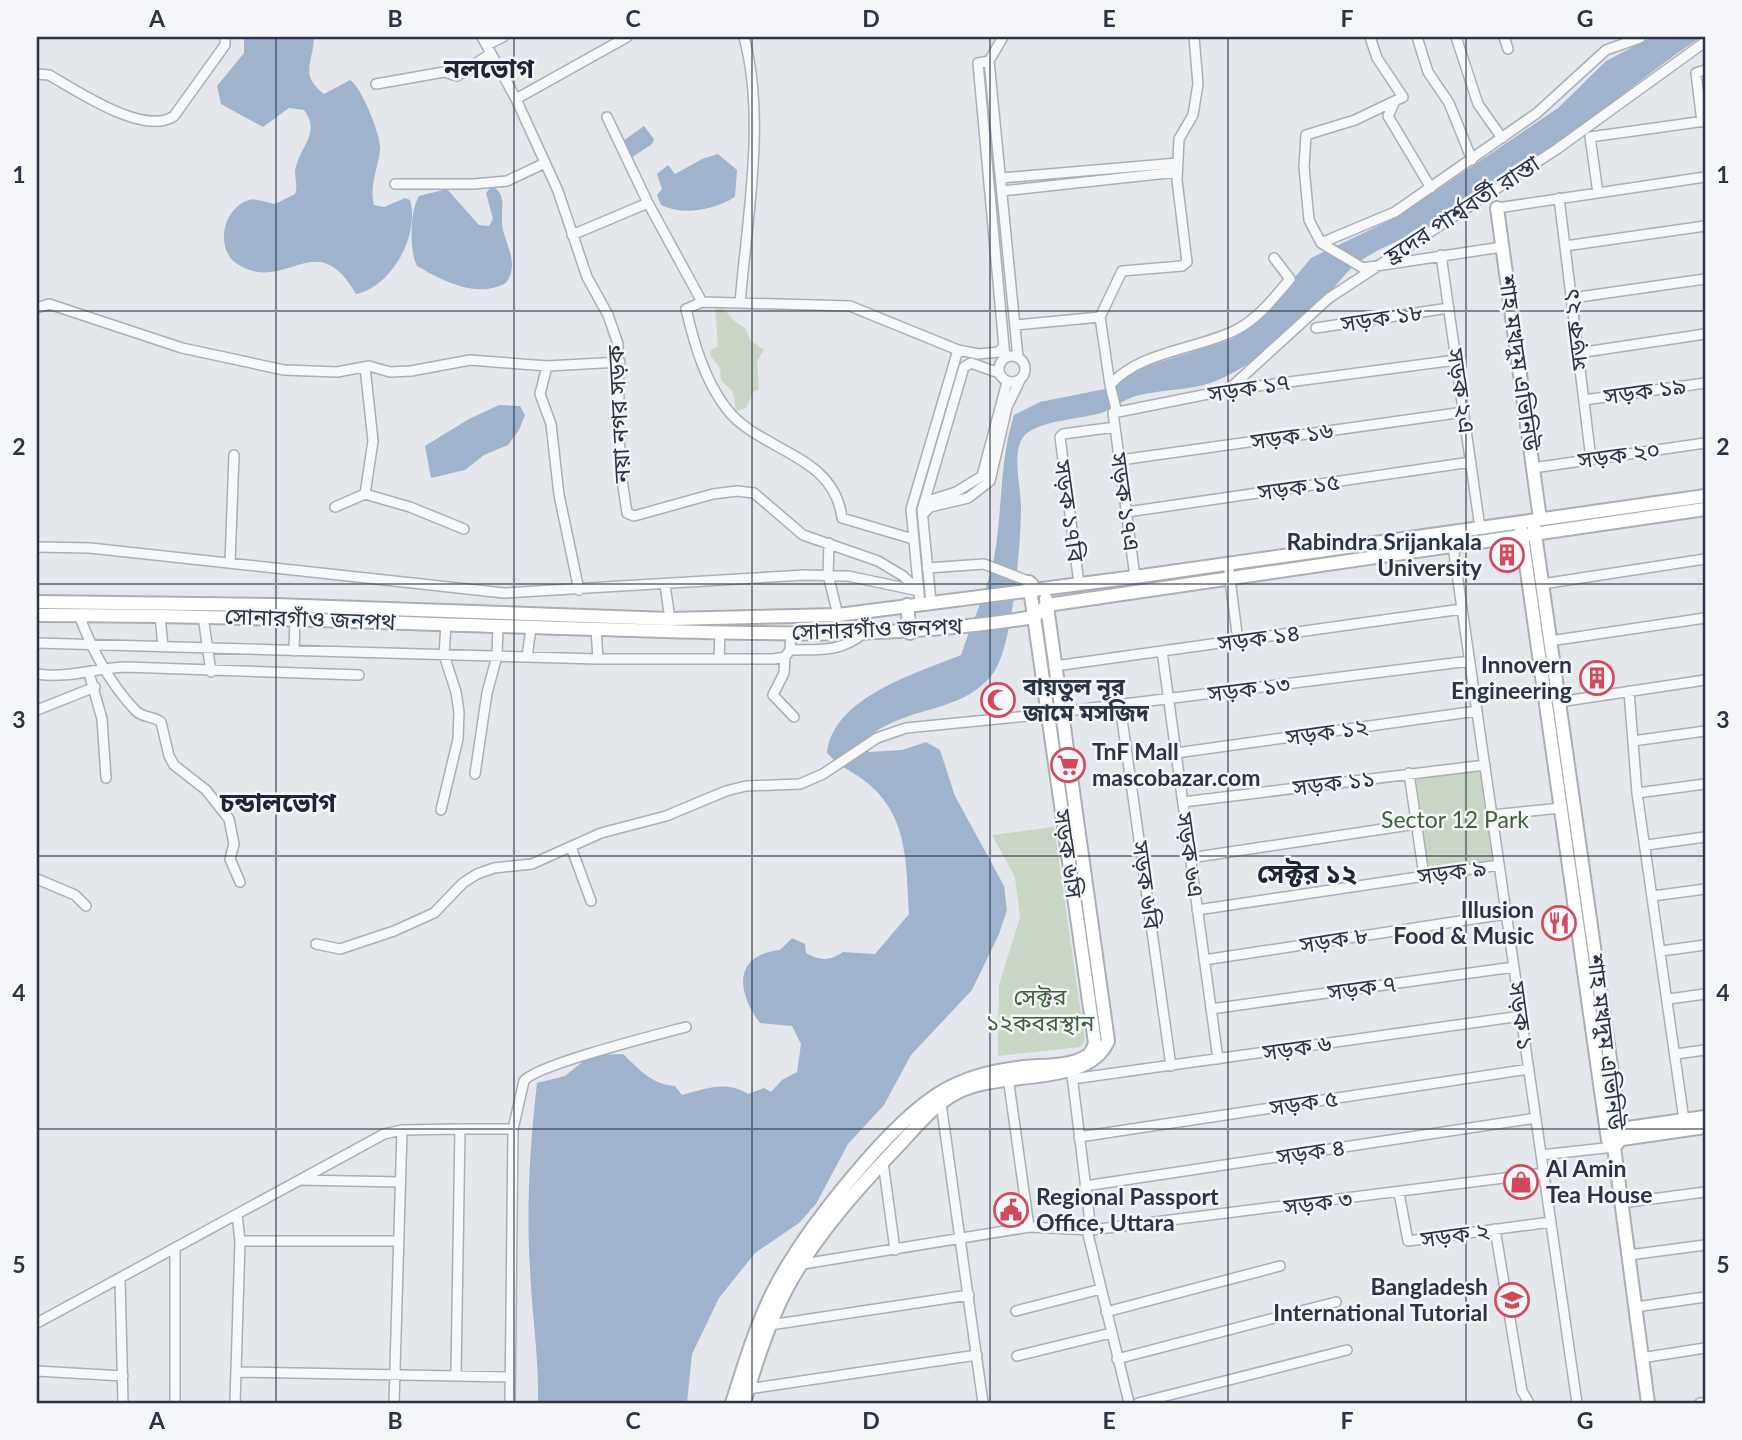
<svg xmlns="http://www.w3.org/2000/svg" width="1742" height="1440" viewBox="0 0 1742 1440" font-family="Lato,'Noto Sans Bengali',sans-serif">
<rect width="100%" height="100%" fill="#e4e7ec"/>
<path fill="#c9d6c5" d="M715,305H721L732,319L746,329L750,340L764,350L757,361L759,389L753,392L746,408L736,411L733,392L721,380L720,368L710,355L711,350L718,346Z
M1482,769L1493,861L1428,869L1416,779Z
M1054,827L1085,1041L1080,1047L998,1056L999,985L1020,917L1015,877L992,835Z"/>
<path fill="#9fb4cc" d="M244,37H314C313,64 299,74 324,94L350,80C361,86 382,137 380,150C378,169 369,185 374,205L384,207L405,198L410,200C420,234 392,287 356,294C316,224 287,294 239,265C214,251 222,208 249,200C256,198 267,203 275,204L295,194C298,186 295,180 295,172C298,147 322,134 304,110L289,108L263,127L221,104L217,86L244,53Z
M1652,37H1701C1641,77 1588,125 1527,164C1493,186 1459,208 1424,228C1401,241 1377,248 1356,264C1345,273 1337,285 1327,295C1296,327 1255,366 1213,382C1189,391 1161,389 1136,396C1125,399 1115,407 1104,412C1084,419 1038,420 1024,436C1011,451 1021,488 1021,507C1021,541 1013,646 994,672C962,717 901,703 861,744L869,752L902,750L926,742L940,750L955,796L1004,886L1007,910L999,934L972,990L911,1055L884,1105L848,1144L816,1204L799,1223L755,1253L719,1298L692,1354L687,1403H538C539,1358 532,1315 530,1270C526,1209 530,1144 537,1083L565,1076L591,1055L623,1054C640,1070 651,1084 675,1086L682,1095C705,1089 727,1080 748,1094L764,1088L771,1092L782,1080L797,1072L801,1044L792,1026L760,1023C737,993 732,955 780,950L792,938L805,944L806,953C820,961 830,961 843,952L875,954L909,914C906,867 909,820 871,786C857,773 840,768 827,753C833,697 917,673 961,655C971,624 988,590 994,558C1003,510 999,462 1014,415L1040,402L1115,387L1131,371L1230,340L1247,330L1270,307L1311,258L1397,217L1558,108L1606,61Z
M644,126L654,139L652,144L631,158L623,141Z
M718,154L737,170L735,197C714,210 683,216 661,205L657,195L662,189L657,174L668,165L675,174L702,159Z
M492,186C507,194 501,209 502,222C503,243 521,261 506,283C477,299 443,281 417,266C409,251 410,210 419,196L447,189L479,225L489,226L493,219L486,193Z
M499,405L520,406L525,415L519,430L508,445L484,455L465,470L431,478L425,446L469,419Z"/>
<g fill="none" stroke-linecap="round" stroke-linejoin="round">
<g stroke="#a9aeb7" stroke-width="12">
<path id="street" d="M482,37L516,99L558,191L587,277L608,315L618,344L620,466L627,513L634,516L713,494L737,491L754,493L803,535L878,561L903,576L919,591
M1003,37L989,61L1018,358
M1370,37L1377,58L1403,97L1355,120L1306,135L1304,167L1309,220L1321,243L1363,268L1502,247
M1417,37L1428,72L1449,103L1472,160
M1456,37L1478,104L1502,138
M1504,37L1508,49
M487,45L503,37
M989,61L978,63L1005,358
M37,74L49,75C76,90 144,137 174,116L225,45V37
M376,84L444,72L457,76L490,54
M516,99L627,37
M1395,101L1388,116L1431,188
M607,117L648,203
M1702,122L1696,73L1705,70
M1001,178L1178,163
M395,184H474L507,181L545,163
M1002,191L1177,172
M1598,193L1590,137L1705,121
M1559,198L1591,459
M1497,208L1705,177
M572,235L648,203L702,302L850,306L958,350L978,354L999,352L1004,346
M1321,243L1395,212L1537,113L1606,50L1640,38
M1565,246L1705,226
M1441,255L1480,528
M1572,298L1705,279
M702,302L686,309C694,343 704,379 726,408C759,452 834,453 842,518L913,539
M740,303C747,218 766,119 744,37
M37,308L49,304L182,348L284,370L337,372L369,366L390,372L411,371L470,360L547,366L620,362
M1100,317L1110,385C1141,351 1194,350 1234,331C1257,320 1274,298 1290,279L1274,258
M1015,325L1100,317L1122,271L1182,266L1187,262L1177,180L1179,139L1193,115L1198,84L1194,37
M1316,328L1449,308
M1578,353L1705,334
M999 369a13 13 0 1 1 26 0a13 13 0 1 1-26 0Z
M547,366L540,394L551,424L559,495L579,590
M365,367L373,441L365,494L410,507L464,529
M1110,385L1116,409L1113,413
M1228,390L1329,298L1557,149L1705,42
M1584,400L1705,383
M1115,427L1135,577
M1120,460L1464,412
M1533,468L1705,443
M925,502L956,492L982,476L1007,382
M335,507L365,494
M1127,512L1471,462
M923,514L930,507L968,498L990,481L1007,407L1020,380
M829,543L828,575L838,615
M1453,546L1577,1403
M37,547L90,548L504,593L804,575L848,576L919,591
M230,563L234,455
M1228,564L1238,641
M927,568L984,564L1033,583
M1079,584L1060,437L1063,434L1115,427L1113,413L1228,390L1456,360
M1542,584L1705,559
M665,585L670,619
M931,602L922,510L964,367L971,363L999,373
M920,604L911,509L958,350
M79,615C92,650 110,684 136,711C143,718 154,716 161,722L169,756L174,765L206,790L229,819L234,844L230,859L240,882
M160,616L163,647
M203,616L211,672
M596,629L598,659
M1550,641L1705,618
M37,643L598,659H774L785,657L790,650L791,633
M790,650C821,649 839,653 864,633
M294,651L295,618
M1162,651L1218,1059
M527,657L531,628
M785,657L784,673L773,695L794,717
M719,659L720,632
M1055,666L1462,609
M89,673L102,719L106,778
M37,674C68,679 94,668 125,667L359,675
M1629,691L1637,793L1684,1120
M1559,702L1705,680
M1120,705L1171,1066
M37,710L95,687
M1633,741L1705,731
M1176,753L1477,711
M1409,773L1424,876
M475,774L487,693L497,656L498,627
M1637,793L1705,784
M1183,802L1485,765
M441,810L458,739L459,712L456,692L444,655L446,624
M1492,815L1561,808
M1647,845L1705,837
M571,847L591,901
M1190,858L1416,824
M37,879L75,895L86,906
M1653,896L1705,889
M1197,910L1499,865
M316,944L340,949L394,931L434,913L463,883L477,874L494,868L532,864L601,833L666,816L726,791L746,786L800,784L823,774L877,738L906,728L1028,716L1470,661
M1661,951L1705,945
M1204,960L1506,914
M1669,999L1705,994
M1211,1009L1514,967
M1676,1054L1705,1050
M1072,1075L1091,1230
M1008,1077L1029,1227
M1072,1079L1521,1016
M941,1103L983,1403
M1079,1137L1529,1069
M1541,1155L1614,1147
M883,1162L895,1250
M301,1180L400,1182
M1085,1186L1536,1118
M1399,1193L1408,1241L1551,1222
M1621,1203L1705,1192
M1495,1229L1522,1391L1529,1403
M1087,1230L1129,1403
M240,1241H398
M175,1248V1403
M1629,1255L1705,1245
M803,1264L1029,1227L1091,1230L1544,1173
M120,1278L123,1403
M1636,1307L1705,1297
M1016,1311L1101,1289
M1106,1312L1280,1266
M37,1323L384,1134L402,1130L460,1129L456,1374L460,1129H513
M770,1325L969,1295
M1017,1356L1111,1333
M1641,1358L1705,1348
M1117,1359L1336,1302
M37,1371L123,1376
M236,1372L510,1377
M748,1389L977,1355
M235,1403L240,1241L237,1214
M394,1403L402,1130
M510,1403L513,1129L524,1081C535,1065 660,1034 686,1027
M1138,1403L1347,1350
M1700,1403H1705"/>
</g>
<g stroke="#a9aeb7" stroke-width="16">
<path id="secondary" d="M1497,208L1540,519
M1534,527L1620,1129L1621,1139L1614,1147
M1521,529L1608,1140L1614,1147L1648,1403
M37,602L275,605L670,619L838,615L1135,577L1705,496
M907,605L910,633
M37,615C236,615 435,625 634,630C767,634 902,639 1034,617L1047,605L1705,509
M1614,1130L1705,1117
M1615,1140L1705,1127
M732,1403C745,1363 757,1321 777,1284C807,1228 890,1122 943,1091C968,1076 996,1070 1024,1067C1043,1065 1070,1067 1087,1056C1092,1053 1093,1048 1095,1043L1029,582
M744,1403C755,1365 768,1324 787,1288C815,1236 858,1188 899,1145C916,1127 935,1103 958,1092C1003,1069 1087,1088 1108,1041L1046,599"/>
</g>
<use href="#street" stroke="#f7f8fa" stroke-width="9"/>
<use href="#secondary" stroke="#fff" stroke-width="12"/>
</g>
<path fill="none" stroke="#2b3445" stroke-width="2" stroke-opacity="0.55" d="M276,37V1403M514,37V1403M752,37V1403M990,37V1403M1228,37V1403M1466,37V1403M37,311H1705M37,584H1705M37,856H1705M37,1129H1705"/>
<defs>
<g id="building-ring" transform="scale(1.75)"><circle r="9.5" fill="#f4f6f9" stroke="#d1495b" stroke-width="1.5"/><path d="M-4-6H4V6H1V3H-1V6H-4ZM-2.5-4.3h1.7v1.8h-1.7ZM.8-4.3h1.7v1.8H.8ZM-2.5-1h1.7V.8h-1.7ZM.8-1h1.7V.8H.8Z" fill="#d1495b"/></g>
<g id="mosque-ring" transform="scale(1.75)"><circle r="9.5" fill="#f4f6f9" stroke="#d1495b" stroke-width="1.5"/><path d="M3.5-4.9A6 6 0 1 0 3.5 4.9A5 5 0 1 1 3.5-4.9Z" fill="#d1495b"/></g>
<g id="supermarket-ring" transform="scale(1.75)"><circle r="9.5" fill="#f4f6f9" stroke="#d1495b" stroke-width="1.5"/><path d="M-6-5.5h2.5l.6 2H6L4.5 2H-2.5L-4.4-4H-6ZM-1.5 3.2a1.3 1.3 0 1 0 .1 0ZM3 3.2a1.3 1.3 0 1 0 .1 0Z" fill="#d1495b"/></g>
<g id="restaurant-ring" transform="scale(1.75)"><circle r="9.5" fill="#f4f6f9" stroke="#d1495b" stroke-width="1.5"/><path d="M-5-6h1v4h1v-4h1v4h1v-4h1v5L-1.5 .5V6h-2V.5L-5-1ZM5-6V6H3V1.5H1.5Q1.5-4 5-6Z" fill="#d1495b"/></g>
<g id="shop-ring" transform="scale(1.75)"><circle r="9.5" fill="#f4f6f9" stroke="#d1495b" stroke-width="1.5"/><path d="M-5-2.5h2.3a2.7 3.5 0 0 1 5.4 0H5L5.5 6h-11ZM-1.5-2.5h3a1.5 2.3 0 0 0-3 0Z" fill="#d1495b"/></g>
<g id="civic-ring" transform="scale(1.75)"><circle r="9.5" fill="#f4f6f9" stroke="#d1495b" stroke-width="1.5"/><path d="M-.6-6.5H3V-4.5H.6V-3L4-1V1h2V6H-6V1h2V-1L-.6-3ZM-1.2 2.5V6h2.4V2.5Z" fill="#d1495b"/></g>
<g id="school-ring" transform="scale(1.75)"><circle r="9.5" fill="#f4f6f9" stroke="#d1495b" stroke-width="1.5"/><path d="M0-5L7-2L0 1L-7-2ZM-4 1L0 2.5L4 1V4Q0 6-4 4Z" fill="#d1495b"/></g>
</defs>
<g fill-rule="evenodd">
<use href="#building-ring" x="1507" y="555"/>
<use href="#building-ring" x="1597" y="678"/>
<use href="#mosque-ring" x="998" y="700"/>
<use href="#supermarket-ring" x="1068" y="765"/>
<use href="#restaurant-ring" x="1559" y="923"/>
<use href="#shop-ring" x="1521" y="1182"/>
<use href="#civic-ring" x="1011" y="1210"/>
<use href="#school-ring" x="1512" y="1300"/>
</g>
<g text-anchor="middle" stroke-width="5" stroke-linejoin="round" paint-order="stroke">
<g font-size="23" fill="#2b3445" stroke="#f4f6f9">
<text transform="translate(1462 210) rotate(-33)" y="8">হ্রদের পার্শ্ববর্তী রাস্তা</text>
<text transform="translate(1382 318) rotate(-9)" y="8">সড়ক ১৮</text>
<text transform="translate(1575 329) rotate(-97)" y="8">সড়ক ২১</text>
<text transform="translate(1519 363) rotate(82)" y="8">শাহ মখদুম এভিনিউ</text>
<text transform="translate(1249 388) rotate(-9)" y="8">সড়ক ১৭</text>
<text transform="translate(1461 391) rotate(82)" y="8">সড়ক ২এ</text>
<text transform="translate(1645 391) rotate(-8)" y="8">সড়ক ১৯</text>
<text transform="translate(619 414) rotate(-93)" y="8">নয়া নগর সড়ক</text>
<text transform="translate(1292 436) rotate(-8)" y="8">সড়ক ১৬</text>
<text transform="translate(1619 455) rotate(-8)" y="8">সড়ক ২০</text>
<text transform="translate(1299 487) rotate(-8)" y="8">সড়ক ১৫</text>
<text transform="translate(1125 502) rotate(82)" y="8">সড়ক ১৭এ</text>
<text transform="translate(1069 511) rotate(82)" y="8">সড়ক ১৭বি</text>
<text transform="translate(310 619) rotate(2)" y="8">সোনারগাঁও জনপথ</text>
<text transform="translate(877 629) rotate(-2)" y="8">সোনারগাঁও জনপথ</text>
<text transform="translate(1259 638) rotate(-8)" y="8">সড়ক ১৪</text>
<text transform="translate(1249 689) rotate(-7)" y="8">সড়ক ১৩</text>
<text transform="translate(1327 732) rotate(-8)" y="8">সড়ক ১২</text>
<text transform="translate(1334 783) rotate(-7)" y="8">সড়ক ১১</text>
<text transform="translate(1068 854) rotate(82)" y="8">সড়ক ৬সি</text>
<text transform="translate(1190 855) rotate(82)" y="8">সড়ক ৬এ</text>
<text transform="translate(1452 872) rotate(-8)" y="8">সড়ক ৯</text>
<text transform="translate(1146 885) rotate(82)" y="8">সড়ক ৬বি</text>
<text transform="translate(1334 940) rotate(-9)" y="8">সড়ক ৮</text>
<text transform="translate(1362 988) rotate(-8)" y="8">সড়ক ৭</text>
<text transform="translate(1521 1016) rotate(82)" y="8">সড়ক ১</text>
<text transform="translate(1606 1042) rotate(83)" y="8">শাহ মখদুম এভিনিউ</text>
<text transform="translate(1297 1048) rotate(-8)" y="8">সড়ক ৬</text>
<text transform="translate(1304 1103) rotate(-9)" y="8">সড়ক ৫</text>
<text transform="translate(1311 1152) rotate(-9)" y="8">সড়ক ৪</text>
<text transform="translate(1318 1203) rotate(-7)" y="8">সড়ক ৩</text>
<text transform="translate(1455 1235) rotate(-8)" y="8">সড়ক ২</text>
</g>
<g font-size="23" font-weight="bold" fill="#2b3445" stroke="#f4f6f9" text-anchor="end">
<text x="1482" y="550">Rabindra Srijankala<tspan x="1482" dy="26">University</tspan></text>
<text x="1572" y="673">Innovern<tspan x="1572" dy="26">Engineering</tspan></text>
<text x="1023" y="695" text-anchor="start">বায়তুল নূর<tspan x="1023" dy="26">জামে মসজিদ</tspan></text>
<text x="1092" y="760" text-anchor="start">TnF Mall<tspan x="1092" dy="26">mascobazar.com</tspan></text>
<text x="1534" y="918">Illusion<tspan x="1534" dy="26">Food &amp; Music</tspan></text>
<text x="1546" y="1177" text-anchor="start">Al Amin<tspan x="1546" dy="26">Tea House</tspan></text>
<text x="1036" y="1205" text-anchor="start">Regional Passport<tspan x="1036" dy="26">Office, Uttara</tspan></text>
<text x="1488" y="1295">Bangladesh<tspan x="1488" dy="26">International Tutorial</tspan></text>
</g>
<g font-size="23" fill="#3f6138" stroke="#f4f6f9">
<text x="1455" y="828">Sector 12 Park</text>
<text x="1040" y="1005">সেক্টর<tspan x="1040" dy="26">১২কবরস্থান</tspan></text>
</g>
<g font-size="26" font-weight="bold" fill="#1d2536" stroke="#f4f6f9">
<text x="489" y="78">নলভোগ</text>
<text x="278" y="812">চন্ডালভোগ</text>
<text x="1307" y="883">সেক্টর ১২</text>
</g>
</g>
<rect width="1742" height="1440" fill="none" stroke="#f4f6f9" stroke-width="77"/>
<rect x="38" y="38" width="1666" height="1364" fill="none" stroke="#2b3445" stroke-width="2.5"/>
<g font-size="23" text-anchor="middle" font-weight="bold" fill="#2b3445">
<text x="157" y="27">A</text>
<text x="395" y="27">B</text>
<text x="633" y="27">C</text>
<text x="871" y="27">D</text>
<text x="1109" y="27">E</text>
<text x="1347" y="27">F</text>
<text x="1585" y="27">G</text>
<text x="19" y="183">1</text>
<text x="1723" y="183">1</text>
<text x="19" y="455">2</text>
<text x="1723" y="455">2</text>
<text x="19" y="728">3</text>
<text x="1723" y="728">3</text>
<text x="19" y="1001">4</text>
<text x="1723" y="1001">4</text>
<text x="19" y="1273">5</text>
<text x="1723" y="1273">5</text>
<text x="157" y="1429">A</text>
<text x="395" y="1429">B</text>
<text x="633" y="1429">C</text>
<text x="871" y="1429">D</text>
<text x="1109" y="1429">E</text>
<text x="1347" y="1429">F</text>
<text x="1585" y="1429">G</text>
</g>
</svg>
